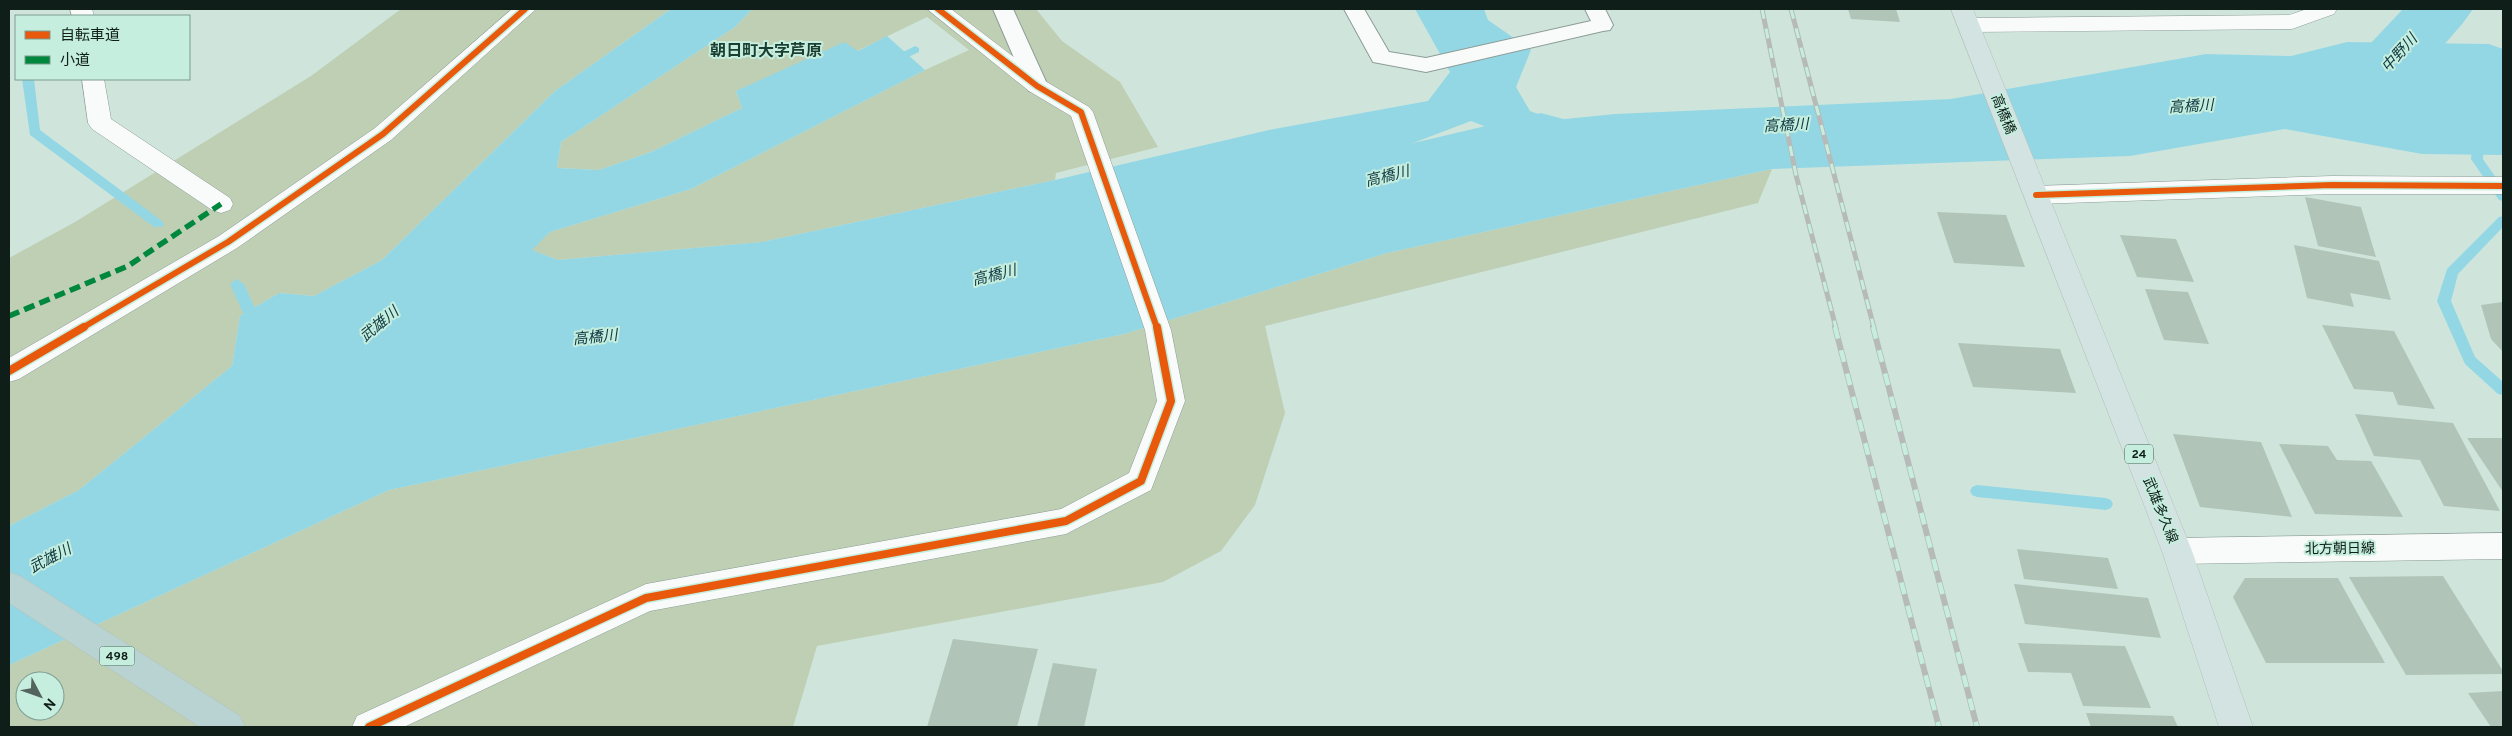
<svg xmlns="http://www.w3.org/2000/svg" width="2512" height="736" viewBox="0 0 2512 736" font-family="Overpass,'Noto Sans JP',sans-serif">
<rect width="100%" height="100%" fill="#cfe5dc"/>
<path fill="#becfb4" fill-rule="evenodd" d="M401,9H671L555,91L382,260L314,296L279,293L240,316L232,366L79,490L9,526V258L75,222L311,76Z
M752,9H1036L1062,41L1120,82L1158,147L1056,173L1055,180L762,242L558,260L531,250L550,232L691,189L925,70L969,50L927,17L857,51L736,91L742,108L651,152L599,170L557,168L561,142L735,27Z
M1772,169L1758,203L1265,326L1285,413L1255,505L1221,551L1163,582L817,646L793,727H9V665L389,490L1124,334L1387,253ZM25,681H55V711H25Z"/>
<path fill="#94d7e4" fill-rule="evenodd" d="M671,9H752L735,27L561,142L557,168L599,170L651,152L742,108L736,91L844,42L858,51L887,36L925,70L691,189L550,232L532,250L558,260L762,242L1055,180L1269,130L1428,101L1450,72L1415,9H1484L1488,20L1531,50L1516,87L1530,111L1555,120L1615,114L1951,99L2206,54L2291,56L2347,42L2489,44L2503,49V155L2422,154L2285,129L2130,156L1772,169L1387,253L1124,334L389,490L9,665V526L79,490L232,366L240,316L279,293L314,296L382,260L555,91ZM1471,121L1489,128L1384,191L1356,193L1329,175Z"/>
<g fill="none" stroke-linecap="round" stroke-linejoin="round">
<path fill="#94d7e4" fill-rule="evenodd" d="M915,46L919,48V52L891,65L885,61Z
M22,79H34L40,130L162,221L164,224L162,227H154L30,135Z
M2479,131L2485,135L2483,159L2503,188V201L2499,200L2471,159L2473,135Z
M2503,216V227L2458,274L2451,301L2475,357L2503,382V395L2498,394L2465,364L2437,301L2447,269L2499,217Z
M237,279L244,284L263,326L261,330H251L249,326L230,284Z
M1977,485L2106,498L2111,500L2113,504L2111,508L2106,510L1977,497L1972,495L1970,491L1972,487Z"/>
<path fill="#94d7e4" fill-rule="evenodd" d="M2403,9H2473L2463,23L2384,114L2359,121L2334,114L2324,98L2334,82Z
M1541,113L1567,120L1577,137L1567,154L1231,240L1204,232L1193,213L1204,194L1231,186Z"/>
</g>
<path fill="#b0c4b7" d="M1848,9H1896L1900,22L1851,19Z
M2305,197L2361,207L2376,257L2318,246Z
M1937,212L2006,215L2025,267L1954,263Z
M2120,235L2176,239L2194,282L2137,277Z
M2294,245L2379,261L2391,300L2350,293L2354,307L2307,298Z
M2145,289L2188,292L2209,344L2164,340Z
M2503,302V352L2491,339L2481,305Z
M2322,325L2394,331L2435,409L2398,405L2393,392L2354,389Z
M1958,343L2060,349L2076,393L1973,387Z
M2355,414L2453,423L2500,511L2444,506L2420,460L2374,456Z
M2173,434L2261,442L2292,517L2200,507Z
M2467,438H2503V492Z
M2279,444L2328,446L2337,460L2371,461L2403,517L2315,514Z
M2017,549L2108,558L2118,589L2024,579Z
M2443,576L2503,671V674L2406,675L2349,577Z
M2245,578H2338L2385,663H2266L2233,597Z
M2014,584L2148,598L2161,638L2025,624Z
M953,639L1038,649L1017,727H927Z
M2018,643L2125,646L2151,708L2083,706L2071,673L2028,672Z
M1053,663L1097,669L1084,727H1037Z
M2503,691V727H2491L2468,693Z
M2086,713L2173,716L2178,727H2091Z"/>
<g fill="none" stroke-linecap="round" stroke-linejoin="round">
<g stroke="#8c9c96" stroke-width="2">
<path id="lane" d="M993,9H1013L1048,86L1045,91L1037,93L1029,91L1026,86Z
M1344,9H1364L1389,52L1426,58L1591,21L1585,9H1605L1613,25L1610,30L1603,31L1426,72L1373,62Z"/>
</g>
<g stroke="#8c9c96" stroke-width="1">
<path id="street" d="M70,9H92L94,16H72Z
M512,9H536L391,140L237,248L19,379L9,382V358L219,236L375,128Z
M927,9H951L1045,81L1089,107L1093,112L1171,330L1185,401L1151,490L1066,534L650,611L404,727H352L357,716L646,584L1061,509L1129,473L1157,401L1145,330L1071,116L1029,91Z
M2307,9H2337L2334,14L2292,29L1968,32L1960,30L1957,25L1960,20L1968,18L2289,15Z
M82,79H104L111,119L230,198L233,204L230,210L221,213L212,210L92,129L88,123Z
M2332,176L2503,177V194H2332L2036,204L2027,201L2024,195L2027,189L2036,186Z"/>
</g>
<g stroke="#8c9c96" stroke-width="1">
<path id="secondary" d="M2503,533V559L2177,564L2166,560L2162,551L2166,542L2177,538Z"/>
</g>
<g stroke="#b5c0bc" stroke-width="1">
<path id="primary" d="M1951,9H1973L2192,551L2253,727H2219L2162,551Z"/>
</g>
<g stroke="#b5c0bc" stroke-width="1">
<path id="highway" d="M9,572L20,576L240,716L245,727H200L9,603Z"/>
</g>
<use href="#lane" fill="#f8fbfa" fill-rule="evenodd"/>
<use href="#street" fill="#f8fbfa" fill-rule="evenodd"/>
<use href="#secondary" fill="#f8fbfa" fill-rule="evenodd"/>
<use href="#primary" fill="#d2e3e2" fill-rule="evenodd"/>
<use href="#highway" fill="#b8d3d2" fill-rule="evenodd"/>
<g stroke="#b6bab8" stroke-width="5">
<path id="rail-far1" d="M1762,9L1796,175L1836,328
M1791,9L1874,328"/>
</g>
<g stroke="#b6bab8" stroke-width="6">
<path id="rail" d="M1835,327L1939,727
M1873,327L1977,727"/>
</g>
<use href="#rail-far1" stroke="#c6eede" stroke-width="3" stroke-dasharray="10" stroke-linecap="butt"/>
<use href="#rail" stroke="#c6eede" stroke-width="4.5" stroke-dasharray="12" stroke-linecap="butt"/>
<path stroke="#00873e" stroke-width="5.5" stroke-dasharray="11 5.5" stroke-linecap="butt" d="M9,316L128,266L221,204"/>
<g stroke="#c6eede" stroke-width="9">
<path id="cycleway-far1" d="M938,9L1037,86L1081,112L1157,328
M2036,195L2332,185L2503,186
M82,328L228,242L383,134L525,9"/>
</g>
<g stroke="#c6eede" stroke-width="11">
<path id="cycleway" d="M9,371L84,327
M369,727L646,598L1066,521L1141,481L1171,401L1157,327"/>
</g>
<use href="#cycleway-far1" stroke="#e8590c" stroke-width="6"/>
<use href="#cycleway" stroke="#e8590c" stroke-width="8"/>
</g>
<g text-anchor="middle" stroke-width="4" stroke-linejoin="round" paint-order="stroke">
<g fill="#c6eede" stroke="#465c54" stroke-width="1">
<rect x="2125" y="444.5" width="28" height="19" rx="4"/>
<rect x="99.5" y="646.5" width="35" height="19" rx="4"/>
</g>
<g font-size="12" font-weight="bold" fill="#0f1e19">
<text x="2139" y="458">24</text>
<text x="117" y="660">498</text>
</g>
<g font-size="14" fill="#0f1e19" stroke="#c6eede">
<text transform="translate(2004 114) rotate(68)" y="5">高橋橋</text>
<text transform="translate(2161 510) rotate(68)" y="5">武雄多久線</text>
<text transform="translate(2340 548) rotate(-1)" y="5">北方朝日線</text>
</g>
<g font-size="15" font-style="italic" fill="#0e3741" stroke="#c6eede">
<text transform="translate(2399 53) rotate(-48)" y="5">中野川</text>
<text transform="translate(2191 106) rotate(-3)" y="5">高橋川</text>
<text transform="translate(1786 125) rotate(-3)" y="5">高橋川</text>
<text transform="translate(1387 176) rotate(-14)" y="5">高橋川</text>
<text transform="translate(994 275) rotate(-14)" y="5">高橋川</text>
<text transform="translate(379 324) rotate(-40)" y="5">武雄川</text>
<text transform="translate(595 337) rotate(-6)" y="5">高橋川</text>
<text transform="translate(50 558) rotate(-28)" y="5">武雄川</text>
</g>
<g font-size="16" font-weight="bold" fill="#1b3e32" stroke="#c6eede">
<text x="766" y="56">朝日町大字芦原</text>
</g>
</g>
<rect width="2512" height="736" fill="none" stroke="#0f1e19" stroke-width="20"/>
<rect x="15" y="15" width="175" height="65" fill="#c6eede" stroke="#7d9b8f"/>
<rect x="25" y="31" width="25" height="8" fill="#e8590c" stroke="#7d9b8f"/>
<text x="60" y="40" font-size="15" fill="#0f1e19">自転車道</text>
<rect x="25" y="56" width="25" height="8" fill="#00873e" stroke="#7d9b8f"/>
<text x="60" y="65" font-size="15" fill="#0f1e19">小道</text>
<g transform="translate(40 696) rotate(131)"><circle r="24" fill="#c6eede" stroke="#7d9b8f"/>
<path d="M0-4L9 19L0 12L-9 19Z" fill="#52645d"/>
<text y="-8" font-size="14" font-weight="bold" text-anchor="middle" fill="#0f1e19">N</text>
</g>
</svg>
